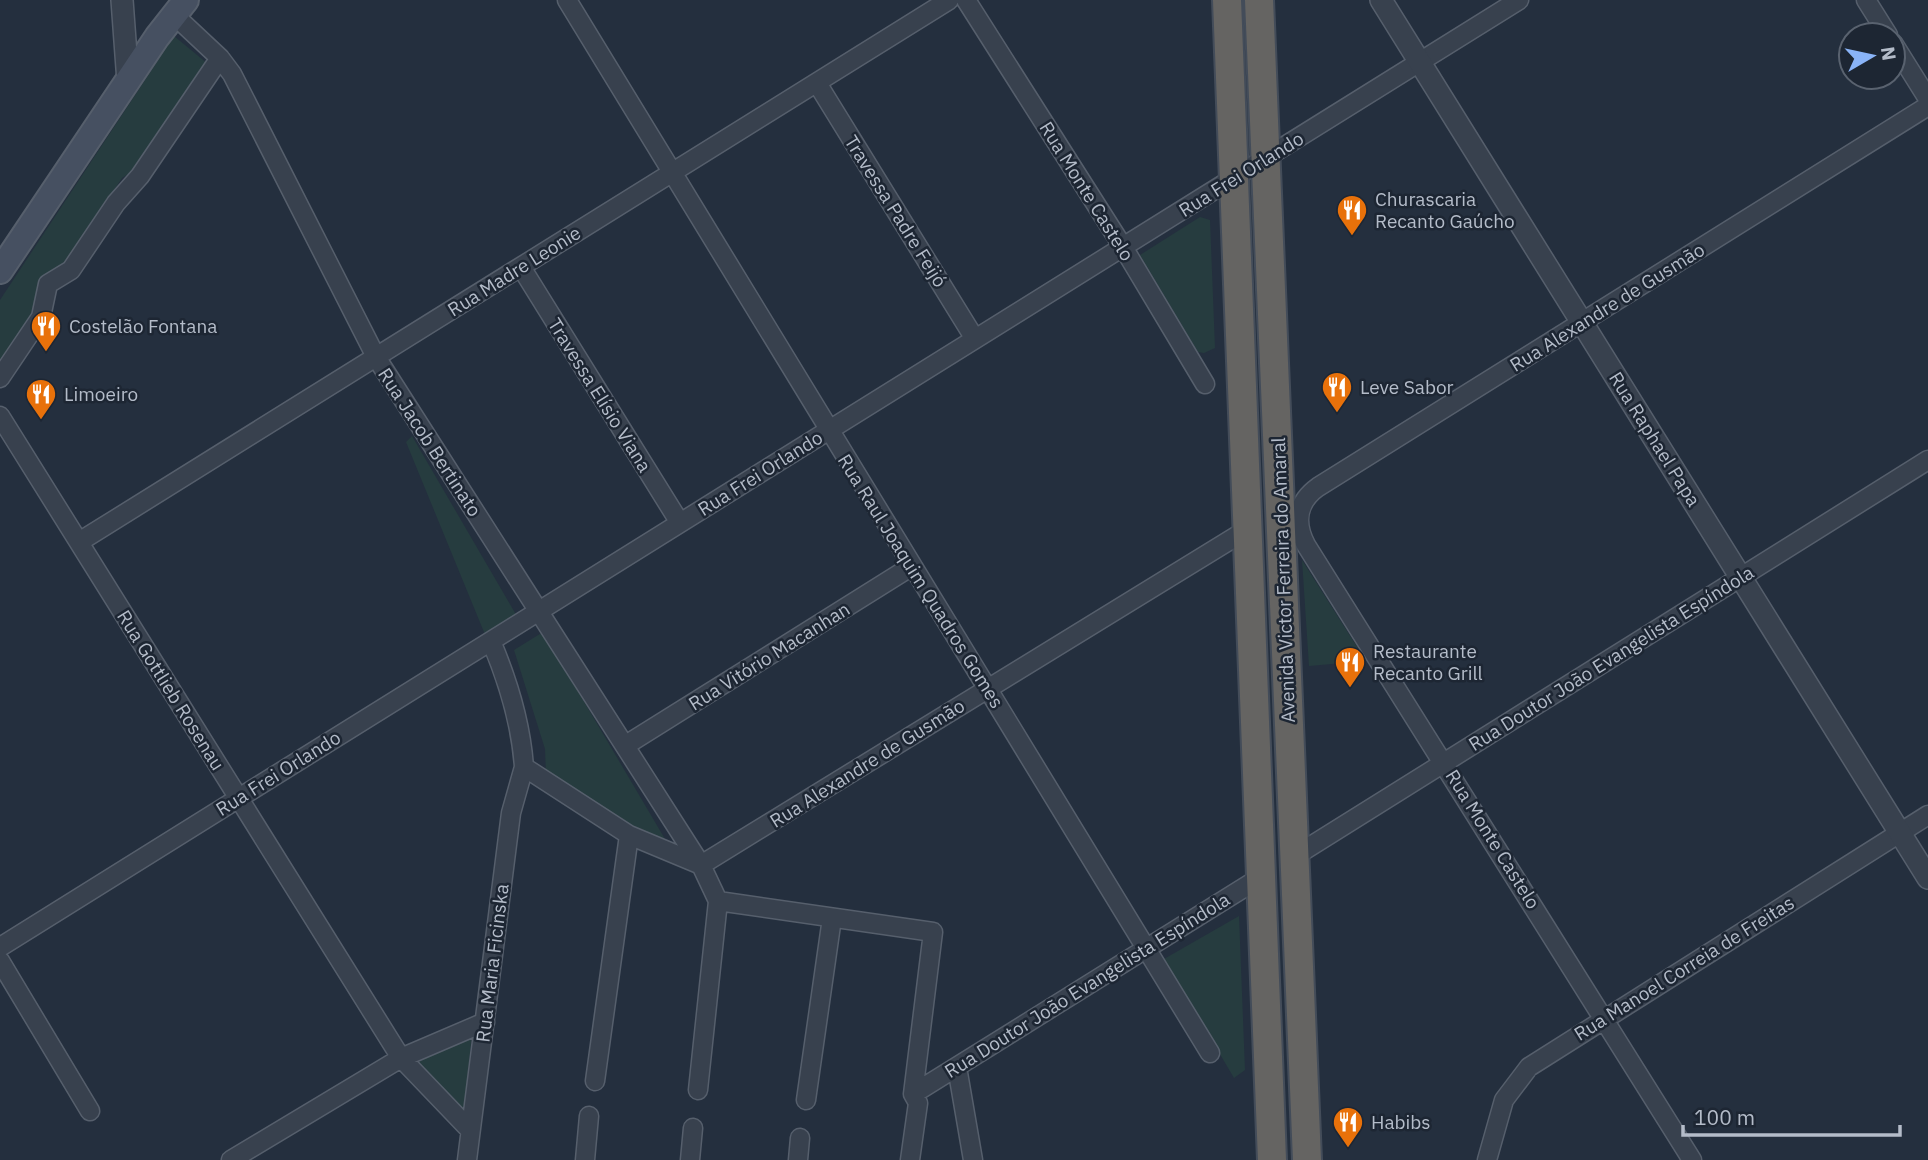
<svg xmlns="http://www.w3.org/2000/svg" width="1928" height="1160" viewBox="0 0 1928 1160" font-family="'IBM Plex Sans',sans-serif">
<rect width="100%" height="100%" fill="#242f3e"/>
<path fill="#263c3f" d="M174,36L208,64L138,168L122,178L65,264L43,279L36,312L0,365V300Z
M1200,217L1210,220L1215,348L1204,353L1198,352L1140,255Z
M412,436L518,618L486,637L406,442Z
M1302,560L1366,661L1309,666Z
M543,632L665,839L661,846L546,775L545,749L514,650Z
M1239,916L1245,1070L1234,1078L1164,959Z
M472,1034L464,1111L415,1064Z"/>
<g fill="none" stroke-linecap="round" stroke-linejoin="round">
<g stroke="#565f6c" stroke-width="21">
<path id="minor" d="M567,0L1210,1053
M966,0L1123,247L1205,384
M1866,0L1888,35
M173,14L220,58L232,74L376,357L701,865L1248,529
M1893,43L1928,99
M817,83L975,339
M521,267L680,523
M0,378L41,317L48,284L71,270L116,203L140,176L220,58
M0,416L401,1058L470,1130
M79,542L949,0
M491,641C508,681 521,724 524,767L629,835L701,865L718,901L933,932L913,1094L918,1103L910,1160
M626,745L912,566
M1295,856L1928,460
M0,947L1519,0
M0,961L90,1111
M957,1067L973,1160
M595,1081L629,835
M698,1090L718,901
M913,1094L1261,877
M806,1100L832,918
M231,1160L401,1058L485,1022
M467,1160L511,813L524,767
M585,1160L589,1116
M690,1160L693,1128
M798,1160L800,1138
M1487,1160L1504,1100L1529,1067L1928,815
M1692,1160L1306,545C1294,522 1297,502 1318,487L1928,106"/>
</g>
<g stroke="#565f6c" stroke-width="24">
<path id="tertiary" d="M122,0L128,82
M1381,0L1928,878"/>
</g>
<g stroke="#565f6c" stroke-width="28">
<path id="secondary" d="M0,271L157,37L186,0"/>
</g>
<g stroke="#434c59" stroke-width="32">
<path id="trunk" d="M1227,0L1272,1160
M1259,0L1307,1160"/>
</g>
<use href="#minor" stroke="#38414e" stroke-width="18"/>
<use href="#tertiary" stroke="#38414e" stroke-width="21"/>
<use href="#secondary" stroke="#465061" stroke-width="24"/>
<use href="#trunk" stroke="#656462" stroke-width="28"/>
</g>
<defs>
<g id="restaurant-pin" transform="scale(1.575)"><path d="M0 17L-7.5 6A9.5 9.5 0 1 1 7.5 6Z" fill="#e8710a" stroke="#1d2633"/><path d="M-5-6h1v4h1v-4h1v4h1v-4h1v5L-1.5 .5V6h-2V.5L-5-1ZM5-6V6H3V1.5H1.5Q1.5-4 5-6Z" fill="#fff"/></g>
</defs>
<g fill-rule="evenodd">
<use href="#restaurant-pin" x="1352" y="210"/>
<use href="#restaurant-pin" x="46" y="326"/>
<use href="#restaurant-pin" x="1337" y="387"/>
<use href="#restaurant-pin" x="41" y="394"/>
<use href="#restaurant-pin" x="1350" y="662"/>
<use href="#restaurant-pin" x="1348" y="1122"/>
</g>
<g text-anchor="middle" stroke-width="5" stroke-linejoin="round" paint-order="stroke">
<g font-size="19" fill="#b4bcc9" stroke="#1d2633">
<text transform="translate(1241 174) rotate(-32)" y="7">Rua Frei Orlando</text>
<text transform="translate(1087 191) rotate(58)" y="7">Rua Monte Castelo</text>
<text transform="translate(896 211) rotate(58)" y="7">Travessa Padre Feijó</text>
<text transform="translate(514 271) rotate(-32)" y="7">Rua Madre Leonie</text>
<text transform="translate(1607 307) rotate(-32)" y="7">Rua Alexandre de Gusmão</text>
<text transform="translate(600 395) rotate(58)" y="7">Travessa Elísio Viana</text>
<text transform="translate(1655 439) rotate(58)" y="7">Rua Raphael Papa</text>
<text transform="translate(430 442) rotate(57)" y="7">Rua Jacob Bertinato</text>
<text transform="translate(760 473) rotate(-32)" y="7">Rua Frei Orlando</text>
<text transform="translate(1283 580) rotate(-92)" y="7">Avenida Victor Ferreira do Amaral</text>
<text transform="translate(921 581) rotate(58)" y="7">Rua Raul Joaquim Quadros Gomes</text>
<text transform="translate(769 656) rotate(-32)" y="7">Rua Vitório Macanhan</text>
<text transform="translate(1611 658) rotate(-32)" y="7">Rua Doutor João Evangelista Espíndola</text>
<text transform="translate(171 690) rotate(58)" y="7">Rua Gottlieb Rosenau</text>
<text transform="translate(867 763) rotate(-32)" y="7">Rua Alexandre de Gusmão</text>
<text transform="translate(278 773) rotate(-32)" y="7">Rua Frei Orlando</text>
<text transform="translate(1493 839) rotate(58)" y="7">Rua Monte Castelo</text>
<text transform="translate(492 963) rotate(-83)" y="7">Rua Maria Ficinska</text>
<text transform="translate(1684 968) rotate(-32)" y="7">Rua Manoel Correia de Freitas</text>
<text transform="translate(1087 985) rotate(-32)" y="7">Rua Doutor João Evangelista Espíndola</text>
</g>
<g font-size="19" fill="#b4bcc9" stroke="#1d2633" text-anchor="start">
<text x="1375" y="206">Churascaria<tspan x="1375" dy="22">Recanto Gaúcho</tspan></text>
<text x="69" y="333">Costelão Fontana</text>
<text x="1360" y="394">Leve Sabor</text>
<text x="64" y="401">Limoeiro</text>
<text x="1373" y="658">Restaurante<tspan x="1373" dy="22">Recanto Grill</tspan></text>
<text x="1371" y="1129">Habibs</text>
</g>
</g>
<g transform="translate(1872 56) rotate(81)"><circle r="33" fill="#1d2633" stroke="#59626f" stroke-width="2"/>
<path d="M0-5L12 26L0 18L-12 26Z" fill="#8ab4f8"/>
<text y="-10" font-size="19" font-weight="bold" text-anchor="middle" fill="#b4bcc9">N</text>
</g>
<path d="M1683 1125v10h217v-10" fill="none" stroke="#b4bcc9" stroke-width="3.5"/>
<text x="1694" y="1125" font-size="21" fill="#b4bcc9" stroke="#1d2633" stroke-width="5" paint-order="stroke">100 m</text>
</svg>
